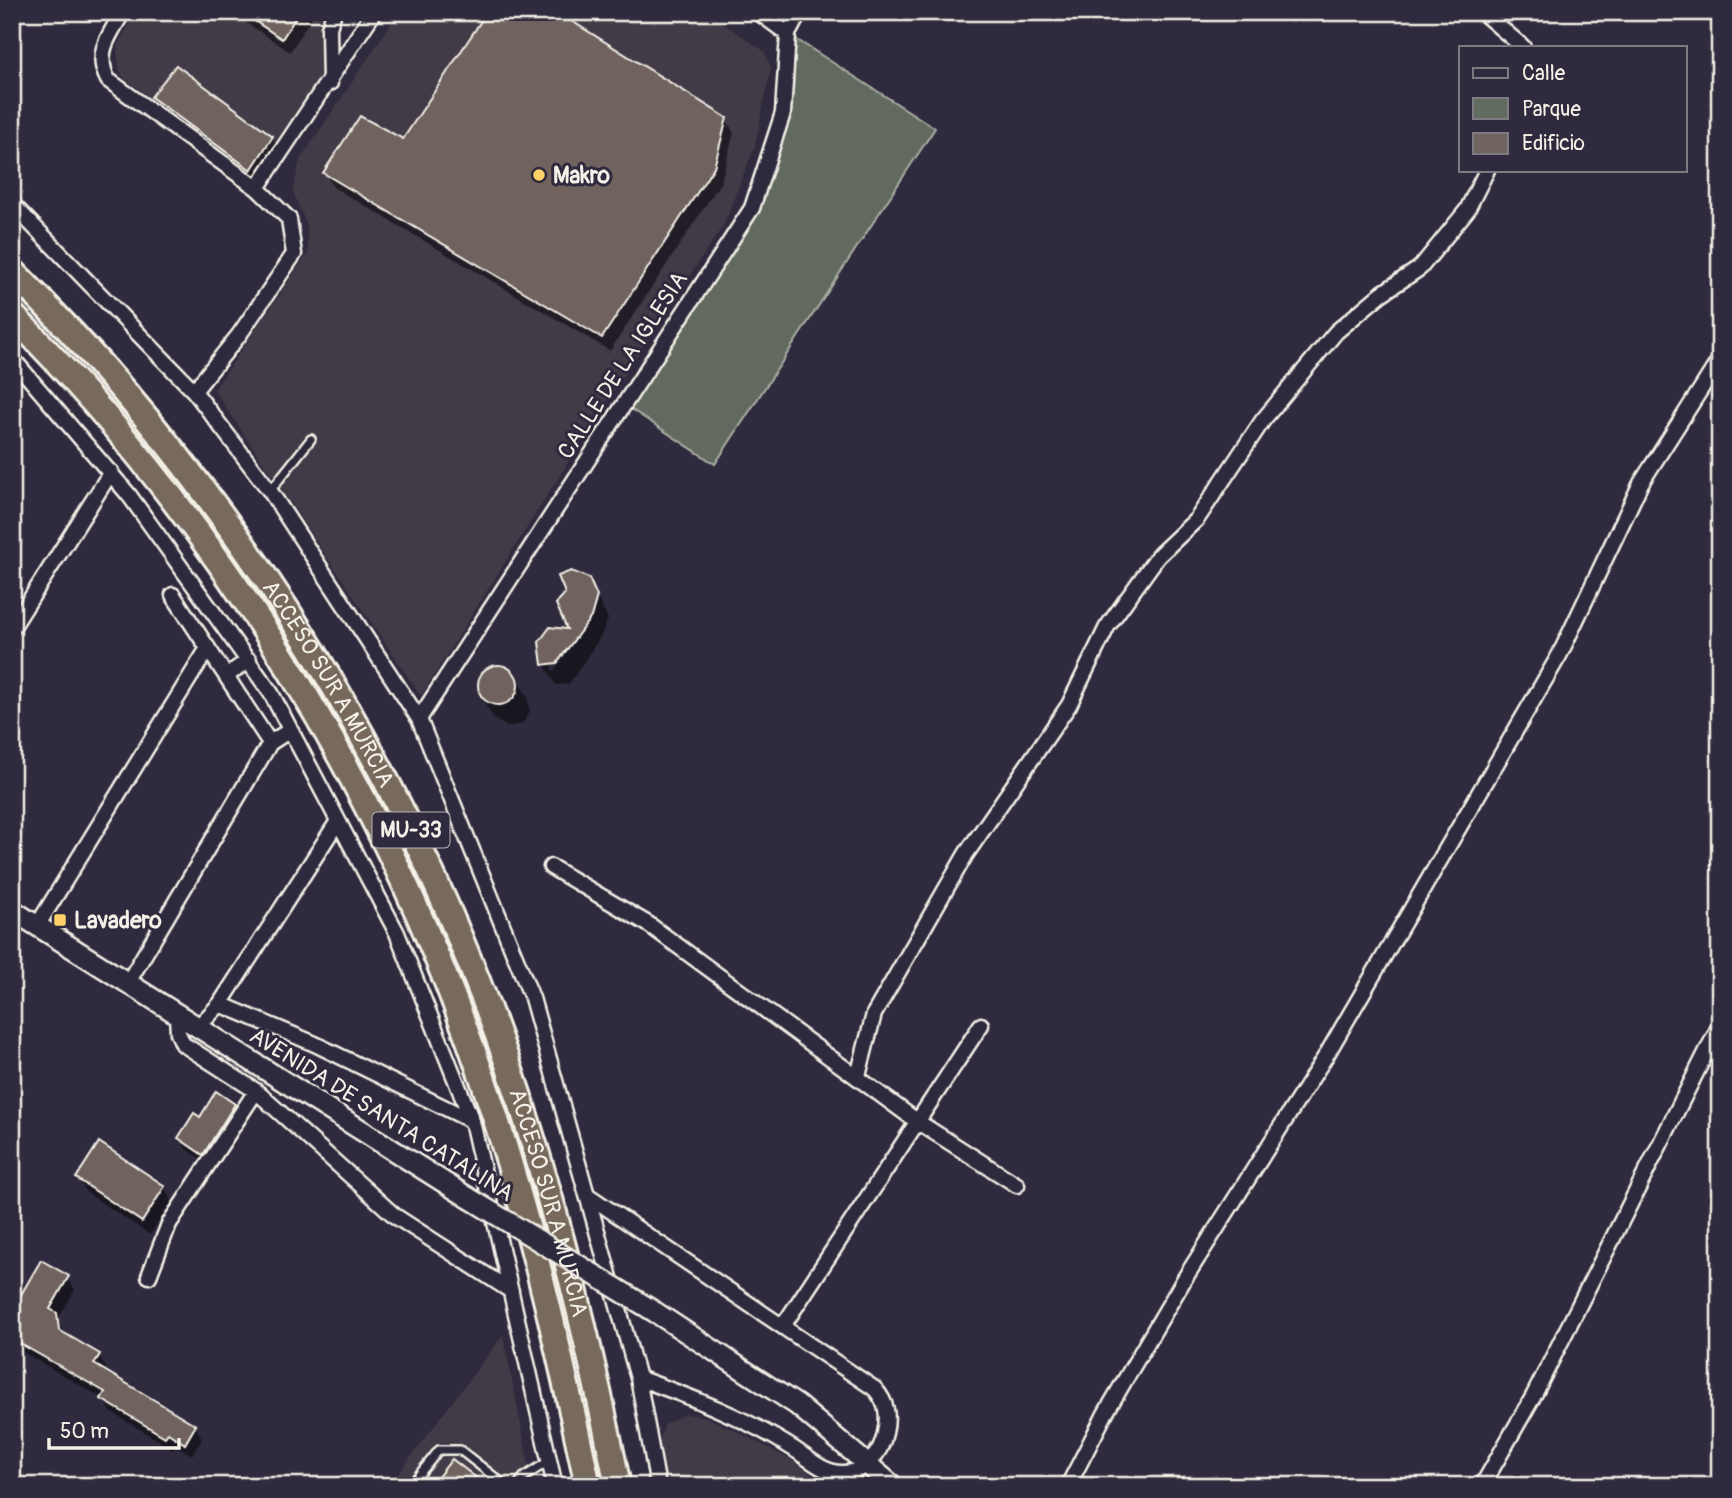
<svg xmlns="http://www.w3.org/2000/svg" width="1732" height="1498" viewBox="0 0 1732 1498" font-family="Pangolin,sans-serif">
<rect width="100%" height="100%" fill="#2f2a3d"/>
<filter id="ink" filterUnits="userSpaceOnUse"><feTurbulence type="fractalNoise" baseFrequency=".0143" numOctaves="2"/><feDisplacementMap in="SourceGraphic" scale="14" xChannelSelector="R" yChannelSelector="G"/><feConvolveMatrix kernelMatrix="1 2 1 2 8 2 1 2 1" color-interpolation-filters="sRGB"/></filter>
<g filter="url(#ink)">
<path fill="#423b47" d="M136,12H321L320,77L253,174L125,79L119,70L117,46Z
M399,12H706L764,51L771,68L755,145L724,224L594,421L421,696L214,390L308,253L307,226L293,192L300,160Z
M503,1335L533,1486H389Z
M685,1414L705,1417L734,1430L791,1460L828,1486H666L658,1445L665,1424Z"/>
<path fill="#626b5f" stroke="#abaea4" stroke-width="2" d="M788,34L935,128L715,464L623,404L752,208L783,113Z"/>
<path fill="#0007" fill-rule="evenodd" d="M230,12H310L312,17L290,52Z
M177,67L272,137L280,151L259,183L162,111L154,97Z
M726,119L734,133L721,182L610,351L333,187L325,173Z
M588,580L608,619L601,636L569,684L556,685L544,664L570,631ZM565,648H569L554,671L551,669Z
M501,666L514,674L527,696L530,711L522,724L507,727L494,719L481,697L478,681L487,669Z
M234,1105L240,1115L209,1164L186,1149L180,1138L201,1120Z
M78,1178L164,1187L172,1201L150,1235L86,1192Z
M67,1277L75,1290L58,1319L64,1335L98,1355L106,1368L103,1372L195,1426L202,1439L192,1455L175,1445L173,1449L111,1412L104,1399L12,1346V1314Z"/>
<path fill="#70645f" stroke="#f4f1e8" stroke-width="2" d="M241,12H299L282,39Z
M487,12H557L727,118L714,167L602,338L323,173L360,116L403,139Z
M176,65L273,136L251,170L151,97Z
M571,571L589,578L597,596L591,617L557,663L542,665L539,642L550,627L567,629L556,604L565,593L558,576Z
M478 685a20 20 0 1 1 40 0a20 20 0 1 1-40 0Z
M216,1091L235,1104L203,1155L178,1138L194,1113L200,1117Z
M99,1142L165,1186L142,1222L76,1178Z
M41,1260L69,1276L50,1309L57,1313L59,1330L100,1354L94,1364L196,1425L185,1444L168,1433L165,1437L101,1399L105,1392L12,1339V1310Z
M452,1459L487,1486H431Z"/>
<g fill="none" stroke-linecap="round" stroke-linejoin="round">
<g stroke="#f4f1e8" stroke-width="12">
<path id="service" d="M270,491L311,439
M410,1486L439,1450H460L506,1486
M517,1486L524,1477L549,1461"/>
</g>
<g stroke="#f4f1e8" stroke-width="19">
<path id="minor" d="M123,12C109,35 94,54 108,80L257,188
M758,12L788,34
M1482,12L1523,47
M330,83L329,28L334,12
M12,204L194,391L270,491L419,719L532,998L638,1378L658,1486
M12,358L129,495L271,693L397,933L472,1121L555,1486
M194,391L239,335L294,254L289,219L257,188L374,12
M173,595L270,743L290,730
M12,628L111,472
M226,676L249,660
M419,719L752,208L783,113L788,34L800,12
M551,867L648,924L918,1122L1017,1185
M37,926L208,648
M127,984L270,743
M220,1004L338,821
M177,1016L178,1033L183,1044L256,1091L395,1216L511,1291
M197,1028L220,1004L315,1044L472,1121
M858,1076L874,1014L966,854L1069,705L1107,627L1158,556L1197,519L1263,420L1336,332L1381,294L1420,268L1467,210L1487,170
M589,1196L875,1389C887,1403 889,1415 885,1433C881,1454 864,1474 841,1473C824,1473 808,1458 794,1449C746,1418 691,1397 638,1378
M149,1276L169,1224L256,1091
M783,1326L981,1025
M1068,1486L1105,1414L1185,1278L1327,1054L1560,654L1641,483L1720,359
M1482,1486L1534,1395L1720,1025"/>
</g>
<g stroke="#f4f1e8" stroke-width="24">
<path id="secondary" d="M12,910L469,1198
M655,1312L797,1405L893,1486"/>
</g>
<g stroke="#f4f1e8" stroke-width="30">
<g id="motorway">
<path id="s1" d="M12,271C219,476 380,727 484,998C544,1155 585,1321 618,1486"/>
<path d="M12,315C223,527 387,797 483,1080C528,1212 559,1349 588,1486"/>
</g>
</g>
<use href="#service" stroke="#2f2a3d" stroke-width="7"/>
<use href="#minor" stroke="#2f2a3d" stroke-width="14"/>
<use href="#secondary" stroke="#2f2a3d" stroke-width="19"/>
<use href="#motorway" stroke="#77695c" stroke-width="24"/>
<g stroke="#f4f1e8" stroke-width="24" stroke-linecap="butt">
<path id="secondary-bridge" d="M469,1198L655,1312"/>
</g>
<use href="#secondary-bridge" stroke="#2f2a3d" stroke-width="19"/>
</g>
</g>
<g fill="#ffd166" stroke="#2f2a3d" stroke-width="2.5">
<circle cx="539" cy="175" r="7"/>
<rect x="53" y="913" width="14" height="14" rx="3.5"/>
</g>
<g text-anchor="middle" stroke-width="6" stroke-linejoin="round" paint-order="stroke">
<rect fill="#2f2a3d" stroke="#b9b5b5" stroke-width="2" x="372.5" y="812.5" width="77" height="35" rx="5"/>
<g font-size="21" font-weight="bold" fill="#f4f1e8">
<text x="411" y="837">MU-33</text>
</g>
<g font-size="23" font-weight="bold" fill="#f4f1e8" stroke="#2f2a3d" text-anchor="start">
<text x="553" y="183">Makro</text>
<text x="74" y="928">Lavadero</text>
</g>
<g font-size="23" fill="#f4f1e8" stroke="#2f2a3d">
<text transform="translate(622 365) rotate(-57)" y="8">CALLE DE LA IGLESIA</text>
<text dy="8" stroke="none"><textPath href="#s1" startOffset="522">ACCESO SUR A MURCIA</textPath></text>
<text transform="translate(382 1114) rotate(32)" y="8">AVENIDA DE SANTA CATALINA</text>
<text dy="8" stroke="none"><textPath href="#s1" startOffset="1088">ACCESO SUR A MURCIA</textPath></text>
</g>
</g>
<rect width="1732" height="1498" fill="none" stroke="#2f2a3d" stroke-width="42"/>
<rect x="21" y="21" width="1690" height="1456" fill="none" stroke="#f4f1e8" stroke-width="2.5" filter="url(#ink)"/>
<rect x="1459" y="46" width="228" height="126" fill="#2f2a3d" stroke="#7e7a81" stroke-width="2"/>
<rect x="1473" y="68" width="35" height="10" fill="#2f2a3d" stroke="#7e7a81" stroke-width="2"/>
<text x="1522" y="80" font-size="21" fill="#f4f1e8">Calle</text>
<rect x="1473" y="98" width="35" height="21" fill="#626b5f" stroke="#7e7a81" stroke-width="2"/>
<text x="1522" y="116" font-size="21" fill="#f4f1e8">Parque</text>
<rect x="1473" y="133" width="35" height="21" fill="#70645f" stroke="#7e7a81" stroke-width="2"/>
<text x="1522" y="150" font-size="21" fill="#f4f1e8">Edificio</text>
<path d="M49 1438v10h130v-10" fill="none" stroke="#f4f1e8" stroke-width="3.5"/>
<text x="60" y="1438" font-size="21" fill="#f4f1e8" stroke="#2f2a3d" stroke-width="5" paint-order="stroke">50 m</text>
</svg>
